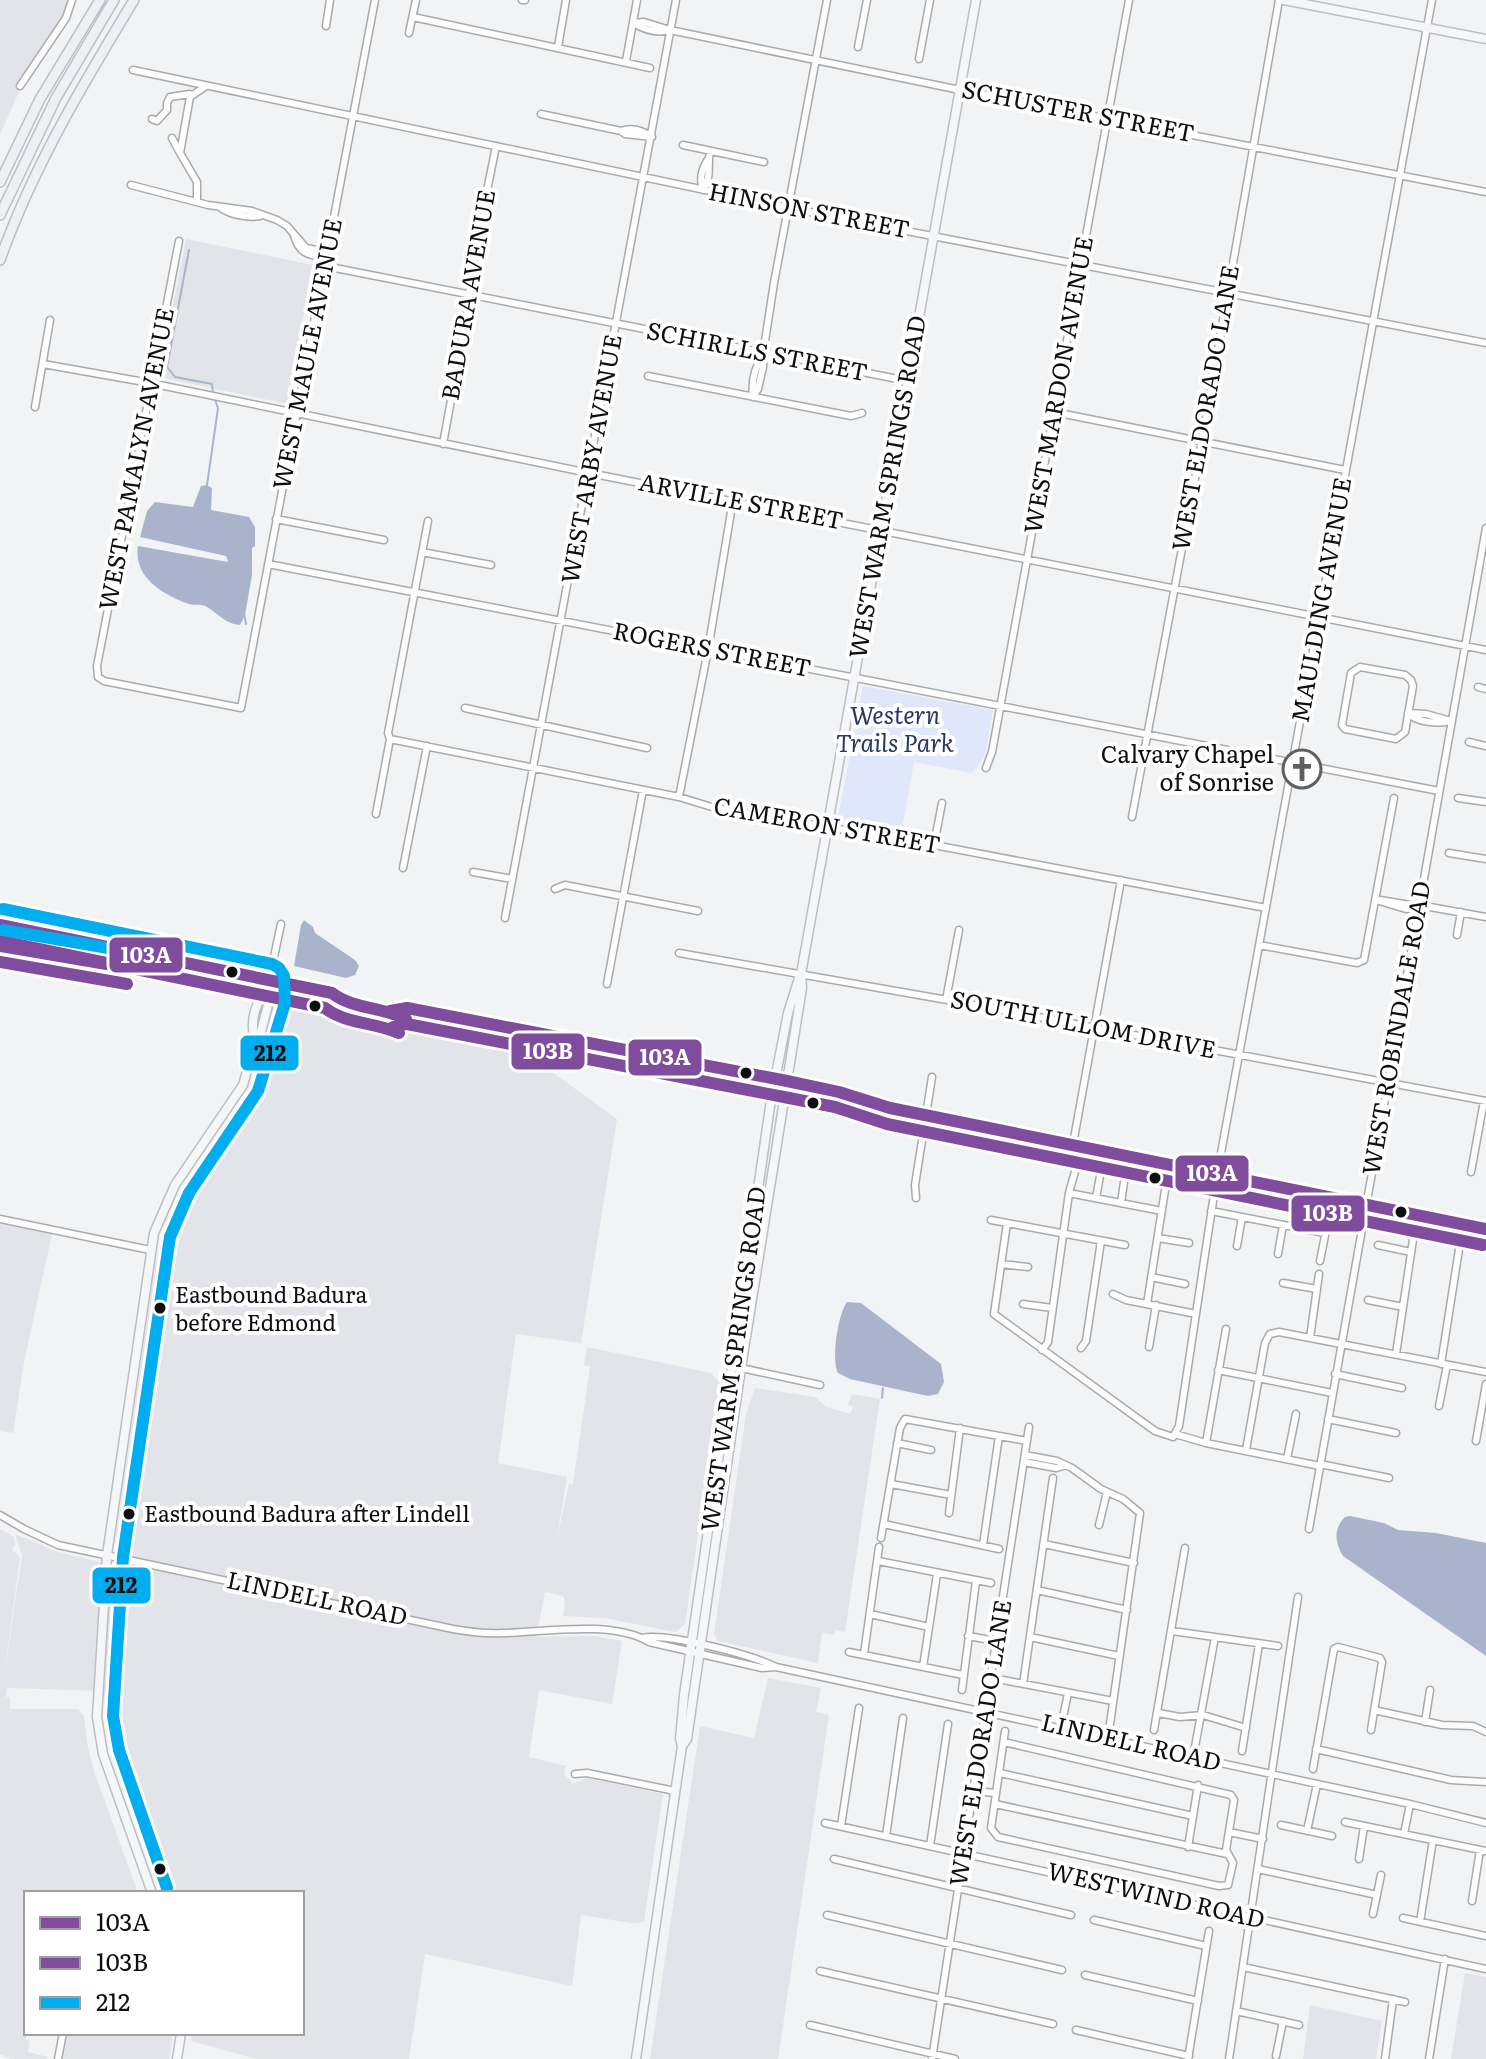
<svg xmlns="http://www.w3.org/2000/svg" width="1486" height="2059" viewBox="0 0 1486 2059" font-family="Literata,serif">
<rect width="100%" height="100%" fill="#f2f3f4"/>
<path fill="#e2e4ea" d="M0,0H72L24,81L0,134Z
M186,239L313,265L287,404L159,377Z
M278,1002L517,1047L617,1119L581,1343L516,1334L498,1463L567,1477L556,1543L569,1484H573L590,1367L584,1365L587,1347L711,1373L720,1383L685,1624L675,1632L605,1618L563,1616L565,1601L563,1596L545,1592L536,1637L596,1636L622,1641L612,1704L539,1690L529,1757L566,1766L564,1774L573,1784L586,1778L663,1794L644,1922L632,1923L581,1915L572,1986L425,1954L409,2059H257L191,2041L192,2033H302V1893H160L111,1756L105,1720L104,1691L7,1688L6,1697H10V1709H78L84,1716L87,1743L94,1771L138,1893H26V2040L30,2041L28,2052L48,2057L47,2059H11L0,2054V1529L14,1537L15,1544L12,1550L20,1557L3,1684L22,1556L15,1534L55,1551L119,1567L116,1536L155,1265L166,1221L182,1191L238,1111L257,1067L272,1006Z
M0,1222L52,1234L24,1362L13,1433L0,1431Z
M755,1388L815,1397L827,1407L850,1414L853,1407L848,1405L852,1394L880,1399L845,1632L835,1630L834,1635L822,1633L818,1663L718,1641L714,1634L746,1414Z
M768,1678L821,1688L816,1712L829,1715L778,2059H650L700,1726L754,1738Z
M1465,1973L1486,1977V2059H1451Z
M1310,2005L1382,2021L1376,2059H1303Z
M68,2033H173L169,2059H63Z"/>
<path fill="#e1e7fa" d="M863,686L993,710L985,756L972,773L914,762L901,834L837,823Z"/>
<path fill="#aab3cc" d="M207,485L212,488L211,510L249,517L255,527V546L252,548V575L245,615L240,625C225,624 219,614 207,607C201,603 196,606 189,604C163,595 133,577 138,546L228,562L226,556L140,537L147,511L155,502L193,507L201,486Z
M304,920L313,927L315,933L355,960L359,966L355,975L346,978L294,966L301,925Z
M847,1302L861,1303L941,1364L944,1382L938,1394L928,1396L850,1379L838,1373C831,1360 838,1314 847,1302Z
M1350,1516L1384,1523L1398,1530L1436,1533L1486,1543V1656L1343,1556C1335,1543 1333,1529 1345,1517Z"/>
<g fill="none" stroke-linecap="round" stroke-linejoin="round">
<path stroke="#aab3cc" stroke-width="2" d="M189,250L167,367L175,377L212,384L213,394
M207,485L218,408L215,400
M244,613L246,624
M882,1398L883,1388"/>
<g stroke="#a9aaab" stroke-width="9">
<path id="minor" d="M522,0H525
M413,17L650,68
M633,23L644,22L670,30L960,90L1486,192
M633,23C645,30 657,34 670,30
M326,26L330,0
M409,33L416,0
M558,47L566,0
M858,47L867,0
M919,59L930,0
M626,61L637,0
M133,70L829,216L1486,343
M20,86L66,18L72,0
M541,114L621,131L625,134L652,137
M152,119L157,121L167,110V103L170,97L190,94
M621,131C631,127 643,130 651,137
M172,138L180,153
M683,145L764,162
M131,185L208,205L252,211L277,220L287,226L306,248L327,252
M703,190C712,177 707,165 710,151
M703,190C699,179 702,167 709,158
M197,202V182L180,153L190,97L206,86
M221,208C231,215 248,218 260,216
M294,235C299,254 308,255 326,258
M179,241L97,666L98,677L104,681L241,708L375,0
M325,266L908,381
M43,364L150,383L589,473L1486,650
M648,376L851,416L862,413
M753,396C751,381 755,367 763,354
M753,397L758,389L763,367V354L774,283L827,0
M35,407L50,320
M1054,412L1345,470
M443,444L470,296L469,280L496,146
M276,519L384,540
M422,552L491,565
M268,564L1439,791
M1360,667L1405,675L1411,680L1413,686L1405,732L1396,739L1345,729L1342,725L1351,673Z
M1478,687L1486,689
M465,708L647,748
M1408,713C1417,723 1438,724 1451,721
M1408,713L1426,714L1451,721
M390,739L679,797L715,808L934,845L1266,908
M1469,742L1486,746
M986,768L992,752L1129,0
M679,797L708,650L733,500
M1458,798L1486,802
M376,814L390,739L388,733L428,521
M1132,817L1202,441L1279,0
M934,845L942,803
M1449,853L1486,859
M403,868L427,746
M473,872L512,879
M555,889L565,885L698,911
M1376,900L1406,909L1418,907
M1380,900L1416,906
M1419,905L1486,917
M505,918L676,0
M1457,935L1461,912
M1259,945L1357,963L1364,960L1394,798
M679,953L953,1001L1486,1101
M269,980L281,924
M607,984L643,790
M946,1000L959,930
M1073,1144L1121,880
M1471,1172L1484,1101
M1069,1193L1162,1211
M916,1198L915,1185L932,1077
M1096,1198L1100,1176
M1121,1203L1124,1182
M1211,1211L1325,1233
M0,1219L150,1250
M991,1220L1125,1245
M1007,1223L994,1314L1155,1431L1173,1437L1179,1426L1217,1175L1432,0
M1158,1238L1189,1243
M1378,1245L1411,1252
M1237,1246L1242,1217
M1278,1254L1283,1225
M1320,1261L1329,1215
M1001,1264L1028,1267
M1151,1277L1185,1284
M1283,1283L1317,1289
M1113,1294L1126,1300L1196,1314
M1368,1300L1403,1307
M1023,1304L1052,1308
M1147,1304L1166,1184
M1310,1338L1319,1274
M1149,1347L1156,1305
M1081,1348L1086,1341L1101,1241
M1042,1350L1048,1342L1069,1193L1082,1146
M1396,1354L1414,1233
M1441,1364L1460,1243
M741,1368L820,1385
M1218,1370L1332,1393
M1335,1374L1402,1388
M1439,1406L1447,1365
M1328,1419L1396,1433
M1175,1434L1206,1443L1320,1466
M1476,1441L1486,1384
M897,1443L931,1450
M1206,1443L1226,1329
M1246,1450L1265,1343L1270,1334L1279,1332L1486,1372
M1025,1455L1057,1461L1072,1468L1101,1489L1123,1499L1140,1513L1110,1724
M1287,1459L1296,1414
M1024,1462L1056,1468L1063,1466
M1320,1464L1389,1478
M891,1484L951,1495
M949,1513L960,1428
M0,1515L24,1529L58,1545L453,1629C470,1632 486,1634 503,1633C545,1632 612,1620 649,1642L762,1668L776,1667
M884,1524L999,1549
M1099,1525L1107,1492
M1309,1529L1486,528
M881,1538L900,1428L905,1419L1027,1441
M1044,1544L1134,1563
M983,1545L999,1436
M878,1561L991,1583
M1037,1590L1127,1610
M870,1614L929,1627
M1172,1631L1278,1646
M968,1636L996,1641
M1030,1637L1119,1656
M642,1638C666,1632 752,1655 776,1667L1410,1804L1486,1823
M849,1652L963,1675
M864,1654L879,1547
M923,1667L937,1574
M1003,1680L1113,1701
M1023,1684L1053,1478
M962,1690L976,1581
M1374,1710L1442,1725L1473,1726L1486,1732
M1158,1713L1180,1717L1203,1715L1246,1728
M1425,1722L1430,1690
M1061,1727L1068,1693
M1154,1730L1185,1548
M1004,1742L1231,1795L1234,1800L1226,1850L1233,1863L1228,1885L1219,1886L998,1837L991,1828L1005,1731
M1316,1749L1451,1780L1486,1782
M1242,1751L1259,1644
M1193,1758L1215,1637
M1313,1769L1334,1649L1338,1647L1380,1658L1382,1662L1371,1730
M1000,1773L1193,1816
M575,1774L587,1773L675,1791
M974,1791L996,1793
M995,1804L1227,1854
M1345,1822L1486,1851
M825,1823L1486,1969
M1281,1825L1332,1836
M841,1826L859,1708
M1307,1831L1317,1784
M1229,1832L1263,1839
M1404,1834L1410,1804
M886,1836L903,1718
M930,1846L948,1724
M1188,1847L1198,1785
M834,1859L1071,1915
M1359,1859L1364,1826
M1258,1869L1377,1895
M1472,1901L1480,1850
M1373,1914L1381,1875
M827,1915L1062,1970
M1403,1918L1486,1936
M1094,1920L1206,1946
M1420,1922L1433,1840
M1243,1967L1405,2002
M820,1971L1053,2024
M1085,1975L1198,2001
M1236,2011L1299,2025
M810,2025L955,2059
M1076,2030L1189,2056
M1276,2056L1283,2021
M58,2059L63,2033
M932,2059L1029,1427
M1188,2059L1209,1931
M1229,2059L1298,1597
M1385,2059L1393,1999
M1429,2059L1445,1959"/>
</g>
<g stroke="#bcbec4" stroke-width="11">
<path id="major" d="M1284,0L1486,39
M0,925L332,993C353,1009 381,1006 404,1019L785,1094L885,1108
M0,946L193,979L330,1006L342,1001
M390,1011L407,1008L787,1081L839,1092L890,1108L1486,1229
M255,1043C251,1027 252,1005 266,993
M682,1746L687,1739L741,1368L802,988L801,974L976,0
M152,1893L103,1754L97,1717L107,1555L154,1233L175,1185L243,1085L255,1043L261,1032L269,1001L266,993L269,980
M177,2059L181,2033
M636,2059L682,1746L680,1739L684,1695L771,1100L788,1013L799,978"/>
</g>
<g stroke="#bcbec4" stroke-width="12">
<path id="highway" d="M0,182L40,99L100,0
M0,215L56,98L114,0
M0,260C33,167 83,84 134,0
M0,917L17,929"/>
</g>
<use href="#minor" stroke="#fdfdfd" stroke-width="6"/>
<use href="#major" stroke="#f5f6f8" stroke-width="8"/>
<use href="#highway" stroke="#eef0f6" stroke-width="9"/>
<g stroke="#fff" stroke-width="18">
<path id="bus-1" d="M0,925L332,993C352,1009 383,1007 406,1019
M0,946L130,968
M390,1011L407,1008L787,1081L839,1092L890,1108L1486,1229"/>
</g>
<g stroke="#fff" stroke-width="18">
<path id="bus-2" d="M0,941L325,1008C345,1024 375,1022 399,1033
M0,962L127,984
M393,1027L407,1024L784,1097L835,1107L887,1124L1483,1245"/>
</g>
<g stroke="#fff" stroke-width="18">
<path id="bus-3" d="M3,909L272,964L279,968L284,976L285,1003L258,1091L189,1193L170,1237L123,1557L113,1716L119,1750L167,1888
M3,930L132,952"/>
</g>
<use href="#bus-1" stroke="#804c9e" stroke-width="12"/>
<use href="#bus-2" stroke="#804c9e" stroke-width="12"/>
<use href="#bus-3" stroke="#00adef" stroke-width="12"/>
</g>
<defs>
<g id="church-ring" transform="scale(2)"><circle r="9.5" fill="#fff" stroke="#5e5f60" stroke-width="1.5"/><path d="M-1.2-6h2.4v3.5h3.3v2.4h-3.3V6h-2.4V-.1h-3.3v-2.4h3.3Z" fill="#5e5f60"/></g>
</defs>
<g fill-rule="evenodd">
<use href="#church-ring" x="1302" y="769"/>
</g>
<g fill="#0f0f11" stroke="#fff" stroke-width="3">
<circle cx="232" cy="972" r="7"/>
<circle cx="315" cy="1006" r="7"/>
<circle cx="746" cy="1073" r="7"/>
<circle cx="813" cy="1103" r="7"/>
<circle cx="1155" cy="1178" r="7"/>
<circle cx="1401" cy="1212" r="7"/>
<circle cx="160" cy="1308" r="7"/>
<circle cx="129" cy="1514" r="7"/>
<circle cx="160" cy="1869" r="7"/>
</g>
<g text-anchor="middle" stroke-width="8" stroke-linejoin="round" paint-order="stroke">
<g font-size="22" fill="#0f0f11" stroke="#fff" text-anchor="start">
<text x="175" y="1303">Eastbound Badura<tspan x="175" dy="28">before Edmond</tspan></text>
<text x="144" y="1522">Eastbound Badura after Lindell</text>
</g>
<g font-size="24" fill="#0f0f11" stroke="#fff">
<text transform="translate(1078 112) rotate(11)" y="8">SCHUSTER STREET</text>
<text transform="translate(809 211) rotate(11)" y="8">HINSON STREET</text>
<text transform="translate(469 295) rotate(-80)" y="8">BADURA AVENUE</text>
<text transform="translate(757 352) rotate(11)" y="8">SCHIRLLS STREET</text>
<text transform="translate(308 354) rotate(-79)" y="8">WEST MAULE AVENUE</text>
<text transform="translate(1059 385) rotate(-80)" y="8">WEST MARDON AVENUE</text>
<text transform="translate(1206 408) rotate(-80)" y="8">WEST ELDORADO LANE</text>
<text transform="translate(137 459) rotate(-79)" y="8">WEST PAMALYN AVENUE</text>
<text transform="translate(592 459) rotate(-80)" y="8">WEST ARBY AVENUE</text>
<text transform="translate(888 487) rotate(-80)" y="8">WEST WARM SPRINGS ROAD</text>
<text transform="translate(741 502) rotate(11)" y="8">ARVILLE STREET</text>
<text transform="translate(1322 600) rotate(-80)" y="8">MAULDING AVENUE</text>
<text transform="translate(712 650) rotate(11)" y="8">ROGERS STREET</text>
<text transform="translate(827 826) rotate(10)" y="8">CAMERON STREET</text>
<text transform="translate(1083 1025) rotate(11)" y="8">SOUTH ULLOM DRIVE</text>
<text transform="translate(1397 1028) rotate(-80)" y="8">WEST ROBINDALE ROAD</text>
<text transform="translate(734 1359) rotate(-82)" y="8">WEST WARM SPRINGS ROAD</text>
<text transform="translate(317 1599) rotate(12)" y="8">LINDELL ROAD</text>
<text transform="translate(981 1743) rotate(-81)" y="8">WEST ELDORADO LANE</text>
<text transform="translate(1131 1743) rotate(13)" y="8">LINDELL ROAD</text>
<text transform="translate(1156 1896) rotate(13)" y="8">WESTWIND ROAD</text>
</g>
<g font-size="24" font-style="italic" fill="#2a3666" stroke="#fff">
<text x="895" y="724">Western<tspan x="895" dy="28">Trails Park</tspan></text>
</g>
<g font-size="24" fill="#0f0f11" stroke="#fff" text-anchor="end">
<text x="1274" y="763">Calvary Chapel<tspan x="1274" dy="28">of Sonrise</tspan></text>
</g>
</g>
<g stroke="#fff" stroke-width="3">
<rect x="108" y="936" width="76" height="38" rx="8" fill="#804c9e"/>
<rect x="510" y="1032" width="76" height="39" rx="8" fill="#804c9e"/>
<rect x="239" y="1034" width="61" height="38" rx="8" fill="#00adef"/>
<rect x="627" y="1038" width="76" height="39" rx="8" fill="#804c9e"/>
<rect x="1174" y="1154" width="76" height="39" rx="8" fill="#804c9e"/>
<rect x="1290" y="1194" width="76" height="39" rx="8" fill="#804c9e"/>
<rect x="91" y="1566" width="61" height="39" rx="8" fill="#00adef"/>
</g>
<g font-size="22" text-anchor="middle" font-weight="bold" fill="#fff">
<text x="146" y="963">103A</text>
<text x="548" y="1059">103B</text>
<text x="665" y="1065">103A</text>
<text x="1212" y="1181">103A</text>
<text x="1328" y="1221">103B</text>
</g>
<g font-size="22" text-anchor="middle" font-weight="bold" fill="#111">
<text x="270" y="1061">212</text>
<text x="121" y="1593">212</text>
</g>
<rect x="24" y="1891" width="280" height="144" fill="#ffffff" stroke="#9f9fa0" stroke-width="2"/>
<rect x="40" y="1917" width="40" height="12" fill="#804c9e" stroke="#9f9fa0" stroke-width="2"/>
<text x="96" y="1931" font-size="24" fill="#0f0f11">103A</text>
<rect x="40" y="1957" width="40" height="12" fill="#804c9e" stroke="#9f9fa0" stroke-width="2"/>
<text x="96" y="1971" font-size="24" fill="#0f0f11">103B</text>
<rect x="40" y="1997" width="40" height="12" fill="#00adef" stroke="#9f9fa0" stroke-width="2"/>
<text x="96" y="2011" font-size="24" fill="#0f0f11">212</text>
</svg>
